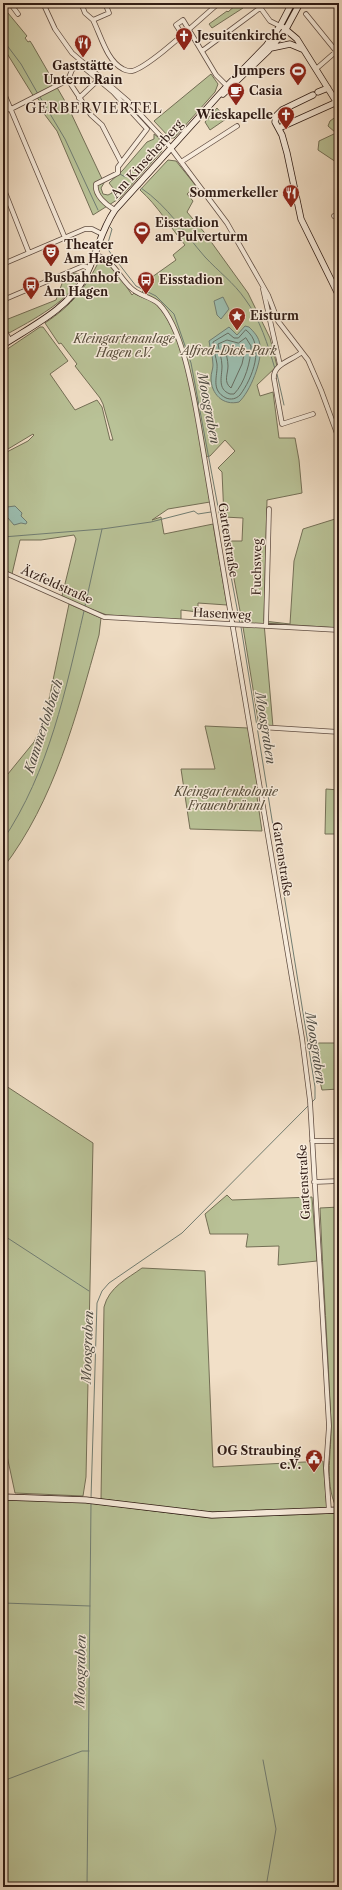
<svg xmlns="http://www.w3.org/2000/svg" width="342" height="1890" viewBox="0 0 342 1890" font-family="'Libre Caslon Text',serif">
<rect width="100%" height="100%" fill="#f2e0c8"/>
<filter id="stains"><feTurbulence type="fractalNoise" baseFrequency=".005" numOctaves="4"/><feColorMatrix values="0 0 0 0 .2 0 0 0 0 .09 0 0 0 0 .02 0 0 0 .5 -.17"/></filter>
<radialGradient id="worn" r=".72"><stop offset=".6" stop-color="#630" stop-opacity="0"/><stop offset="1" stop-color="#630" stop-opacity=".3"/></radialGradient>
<path fill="#b9c297" stroke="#746f56" d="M238,3H240L243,8L212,28L209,24L227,11L228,12Z
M3,7L27,36L25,38L28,42L30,41L32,44L66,103L64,109L70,111L104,183L101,188L103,194L108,195L112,193L113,188L109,183L123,170L147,142L154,139V134L159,138L162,151L120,198L93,215L57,131L42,111L45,109L36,96L34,97L3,47Z
M211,74L218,84L215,92L174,138H170L154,121Z
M217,108L226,119L210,130L205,122Z
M337,116L339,118V164L318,150L319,141L336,133L328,126L330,121Z
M168,160L176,161L196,186L187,194L193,201L187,212L204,232L248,293L270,338L277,366L257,385L260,396L273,392L279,438H295L299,460L302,493L267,500L264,621L290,624L294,561L303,529L335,519L339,525V628L264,623L273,727L259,726L243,627L227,541H242L243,518L224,517L222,472L218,468L235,451L225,440L210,456L206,457L197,402L182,344L160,304L153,298L142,293L145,282L176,260L173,255L185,245C170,227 158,206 140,190Z
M100,259L113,266L132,295L134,293C141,298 152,299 158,306C190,340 202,454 210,502L168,509L152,520L161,517L164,534L213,524L227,605L198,603V612L181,610V620L107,615L82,606L62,596L76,539L74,535L41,540H20L12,574L3,570V454L28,441L34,435L33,434L3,452V352L40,327H43L68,361L50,374L75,410L97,400L102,407L110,440H113L103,404L100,398L75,366L77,364L61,343L59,344L45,323C72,305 86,288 100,259Z
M75,273L79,274C78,297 27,323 9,333L3,324V321L56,300L64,278Z
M69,604L101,618L99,635C76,716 55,800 3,868V780L34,742L44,723Z
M205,726L248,728L260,796L257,797L262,831L190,829L181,769H215Z
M326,789L339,790V834H325Z
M311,1043H339V1089L322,1090Z
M3,1084L93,1143L86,1477L83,1496L15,1493L3,1437Z
M227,1195L232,1200L312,1197L317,1261L278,1265L279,1246L246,1247L248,1234H210L205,1214Z
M339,1207V1507H336C324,1481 332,1451 331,1423C328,1351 323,1280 320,1208Z
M142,1268L205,1271L213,1467L323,1461L327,1509L213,1512L195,1511L101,1499L104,1307C109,1287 127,1279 142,1268Z
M3,1499L82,1502L210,1518L339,1513V1887H3Z"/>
<path fill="#9cbeb0" stroke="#717d72" d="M223,297L229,309L221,319L217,315L214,301Z
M245,326L249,327C254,332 259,337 260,345C263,360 250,392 239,402C223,406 211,394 211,378C211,373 213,369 213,365C213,357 210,349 209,341L229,327L237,335Z
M3,501L7,507L15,506L22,513L21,516L27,522L26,524L21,523L14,525L8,518L3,522V518L5,515L3,510Z"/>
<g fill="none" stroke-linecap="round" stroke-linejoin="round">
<path stroke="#666d62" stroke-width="1" d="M246,330C266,345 252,379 240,395C236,399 231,400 226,398C210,390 218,376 217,364C216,357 213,349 213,342L228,333L234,338H238Z
M246,338L251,346C251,361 245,383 234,394H230C217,389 222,377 222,366C222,359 219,351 218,344L227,340L238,343Z
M228,347L235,350L243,348L245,350L242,364L231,388C223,382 228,374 228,366C228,360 226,354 225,349Z"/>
<path stroke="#717d72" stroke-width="1" d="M3,40L21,64L38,94
M40,97L65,139L98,210
M120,174L125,177
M141,188C168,206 184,233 205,257C218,271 234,283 245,299C260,319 268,345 275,369
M110,227L112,229L108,243L109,251L136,286L156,296L174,314L191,363L240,624
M277,374L284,405
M3,537L102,529L151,522L194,511L198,514L211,512
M85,606L102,529
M241,627L315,1087V1099L312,1102
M3,840C49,772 66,689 84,611
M338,1222L339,1221
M3,1235L89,1291
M91,1498L97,1303L102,1291L109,1283L182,1233L308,1106
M3,1603L90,1606
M263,1760L276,1829L266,1887
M3,1781L82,1751H89
M87,1887L91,1504"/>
<g stroke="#604d42" stroke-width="5.5">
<path id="street" d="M10,3L18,14
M43,3L55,29L72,53L128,101L167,143L227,223L268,295L278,321L308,360L321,390L339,439
M81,3L85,13L93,20L109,13L105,3
M257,3L270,21L280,26
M306,14L336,51
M93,20C101,36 107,61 123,69C126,71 129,71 132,71C150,67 202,17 219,3
M182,34L176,25L183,20L216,75L228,87
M202,51L260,8
M83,67L113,92L147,129L118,167V173L96,184C94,195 106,205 115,210
M316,69L339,49
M68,80L91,115L102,125L121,162
M68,80L72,70L81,61
M3,91L65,238
M79,98L98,80
M3,110L11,109L68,80
M181,162L237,126
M3,187L29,253
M334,216L339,215
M95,254C116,263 116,273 130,287C138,296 150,296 159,304C183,329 193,393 199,426L302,1038L310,1101L329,1426L326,1468L329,1511
M3,264L85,229H92L102,234
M263,289L280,365
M3,300L83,266L89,268
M3,329L10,340
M302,352C293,360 272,364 274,379L282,424L313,414
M3,572L104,617L339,630
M266,626L269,509
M260,727L339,732
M312,1141H339
M314,1182L339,1181"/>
</g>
<g stroke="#301c15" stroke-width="7">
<path id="secondary" d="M284,28L297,39L339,106
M271,48L290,44L302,49
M318,92L328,88
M223,94L268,51L286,29L300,3
M313,95L282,110L276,116L275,122L282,135L287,153L301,219L339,296
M279,128L337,102
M3,345C32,326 68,309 85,277C97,255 100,231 115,210L227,86L266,46L280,26L292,3
M3,1497L86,1500L212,1515L339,1510"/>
</g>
<use href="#street" stroke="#f7ebdb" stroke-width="4"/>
<use href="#secondary" stroke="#f7ebdb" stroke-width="5.5"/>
</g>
<defs>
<g id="church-pin" transform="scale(0.9)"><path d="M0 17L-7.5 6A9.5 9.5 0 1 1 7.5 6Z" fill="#8f2418" stroke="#f7ebdb"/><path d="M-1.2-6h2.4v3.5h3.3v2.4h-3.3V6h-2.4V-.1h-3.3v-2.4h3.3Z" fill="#fff"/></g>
<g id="restaurant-pin" transform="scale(0.9)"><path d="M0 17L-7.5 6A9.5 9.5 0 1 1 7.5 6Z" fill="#8f2418" stroke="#f7ebdb"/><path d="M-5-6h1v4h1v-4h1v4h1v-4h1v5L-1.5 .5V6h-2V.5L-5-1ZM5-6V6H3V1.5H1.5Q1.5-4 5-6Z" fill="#fff"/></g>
<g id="stadium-pin" transform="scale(0.9)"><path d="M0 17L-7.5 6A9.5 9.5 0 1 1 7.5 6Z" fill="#8f2418" stroke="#f7ebdb"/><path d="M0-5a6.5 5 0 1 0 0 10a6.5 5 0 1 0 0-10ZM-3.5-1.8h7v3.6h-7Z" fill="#fff"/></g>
<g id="cafe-pin" transform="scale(0.9)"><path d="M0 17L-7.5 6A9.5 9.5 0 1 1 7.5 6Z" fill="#8f2418" stroke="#f7ebdb"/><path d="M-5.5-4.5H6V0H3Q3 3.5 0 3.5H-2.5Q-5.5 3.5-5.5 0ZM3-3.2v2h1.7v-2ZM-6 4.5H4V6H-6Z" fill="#fff"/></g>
<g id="theatre-pin" transform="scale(0.9)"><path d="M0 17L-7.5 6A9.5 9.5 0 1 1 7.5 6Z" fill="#8f2418" stroke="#f7ebdb"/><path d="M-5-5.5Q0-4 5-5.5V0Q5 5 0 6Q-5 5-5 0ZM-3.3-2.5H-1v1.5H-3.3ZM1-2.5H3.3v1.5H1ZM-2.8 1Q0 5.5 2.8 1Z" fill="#fff"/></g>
<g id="bus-pin" transform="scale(0.9)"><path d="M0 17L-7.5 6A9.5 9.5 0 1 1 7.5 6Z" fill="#8f2418" stroke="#f7ebdb"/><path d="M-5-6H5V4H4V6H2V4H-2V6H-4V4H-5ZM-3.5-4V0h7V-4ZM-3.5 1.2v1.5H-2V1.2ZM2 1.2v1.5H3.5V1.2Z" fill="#fff"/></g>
<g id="sight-pin" transform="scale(0.9)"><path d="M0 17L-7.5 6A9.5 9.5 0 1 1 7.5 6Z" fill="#8f2418" stroke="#f7ebdb"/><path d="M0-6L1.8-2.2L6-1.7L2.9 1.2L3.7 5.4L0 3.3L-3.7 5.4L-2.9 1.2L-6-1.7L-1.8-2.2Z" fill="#fff"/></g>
<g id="civic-pin" transform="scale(0.9)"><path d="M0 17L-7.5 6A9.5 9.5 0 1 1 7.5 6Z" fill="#8f2418" stroke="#f7ebdb"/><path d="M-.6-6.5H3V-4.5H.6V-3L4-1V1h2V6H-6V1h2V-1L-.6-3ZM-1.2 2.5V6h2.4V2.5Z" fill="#fff"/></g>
</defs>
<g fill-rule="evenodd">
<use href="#church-pin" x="184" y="36"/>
<use href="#restaurant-pin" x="83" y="43"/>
<use href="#stadium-pin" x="298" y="71"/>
<use href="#cafe-pin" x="236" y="91"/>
<use href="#church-pin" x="286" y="115"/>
<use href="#restaurant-pin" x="291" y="193"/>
<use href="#stadium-pin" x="142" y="230"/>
<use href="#theatre-pin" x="51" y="252"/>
<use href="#bus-pin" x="146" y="280"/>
<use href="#bus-pin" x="31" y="285"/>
<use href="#sight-pin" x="237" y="316"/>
<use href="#civic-pin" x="314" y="1458"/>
</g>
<g text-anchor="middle" stroke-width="3" stroke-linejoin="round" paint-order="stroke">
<g font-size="12" font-weight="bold" fill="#301c15" stroke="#f7ebdb" text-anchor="start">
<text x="197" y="40">Jesuitenkirche</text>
<text x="83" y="70" text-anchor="middle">Gaststätte<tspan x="83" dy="14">Unterm Rain</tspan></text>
<text x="285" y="75" text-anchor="end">Jumpers</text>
<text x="249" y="95">Casia</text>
<text x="273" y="119" text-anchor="end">Wieskapelle</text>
<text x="278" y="197" text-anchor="end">Sommerkeller</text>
<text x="155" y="227">Eisstadion<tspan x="155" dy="14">am Pulverturm</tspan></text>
<text x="64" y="249">Theater<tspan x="64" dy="14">Am Hagen</tspan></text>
<text x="44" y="282">Busbahnhof<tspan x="44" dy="14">Am Hagen</tspan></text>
<text x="159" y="284">Eisstadion</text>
<text x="250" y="320">Eisturm</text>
<text x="301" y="1455" text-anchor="end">OG Straubing<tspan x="301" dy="14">e.V.</tspan></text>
</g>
<g font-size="12" fill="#301c15" stroke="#f7ebdb">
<text transform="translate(147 159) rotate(-48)" y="4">Am Kinseherberg</text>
<text transform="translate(228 540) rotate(81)" y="4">Gartenstraße</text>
<text transform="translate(257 567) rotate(-89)" y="4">Fuchsweg</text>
<text transform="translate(57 585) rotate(24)" y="4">Ätzfeldstraße</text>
<text transform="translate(222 614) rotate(3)" y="4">Hasenweg</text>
<text transform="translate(282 859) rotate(81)" y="4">Gartenstraße</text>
<text transform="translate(304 1182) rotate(-93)" y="4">Gartenstraße</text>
</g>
<g font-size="12" font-style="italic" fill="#594e3c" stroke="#f7ebdb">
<text x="124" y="343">Kleingartenanlage<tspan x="124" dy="14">Hagen e.V.</tspan></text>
<text x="229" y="355">Alfred-Dick-Park</text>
<text x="226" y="796">Kleingartenkolonie<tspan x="226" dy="14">Frauenbrünnl</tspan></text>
</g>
<g font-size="13" font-style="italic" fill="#504d44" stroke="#f7ebdb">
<text transform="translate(209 408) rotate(79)" y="5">Moosgraben</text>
<text transform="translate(43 726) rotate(-72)" y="5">Kammerlohbach</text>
<text transform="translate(266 728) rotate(81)" y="5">Moosgraben</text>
<text transform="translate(316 1048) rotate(81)" y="5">Moosgraben</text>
<text transform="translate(87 1347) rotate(-88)" y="5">Moosgraben</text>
<text transform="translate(80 1671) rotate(-89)" y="5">Moosgraben</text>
</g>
<g font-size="14" letter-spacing="1" fill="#301c15" stroke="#f7ebdb">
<text x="94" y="113">GERBERVIERTEL</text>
</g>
</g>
<rect width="342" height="1890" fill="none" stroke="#f2e0c8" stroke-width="16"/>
<rect x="4" y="4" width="334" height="1882" fill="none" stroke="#301c15" stroke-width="2"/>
<rect x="8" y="8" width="326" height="1874" fill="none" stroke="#301c15"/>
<rect width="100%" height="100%" filter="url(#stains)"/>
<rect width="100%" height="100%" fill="url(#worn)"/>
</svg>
